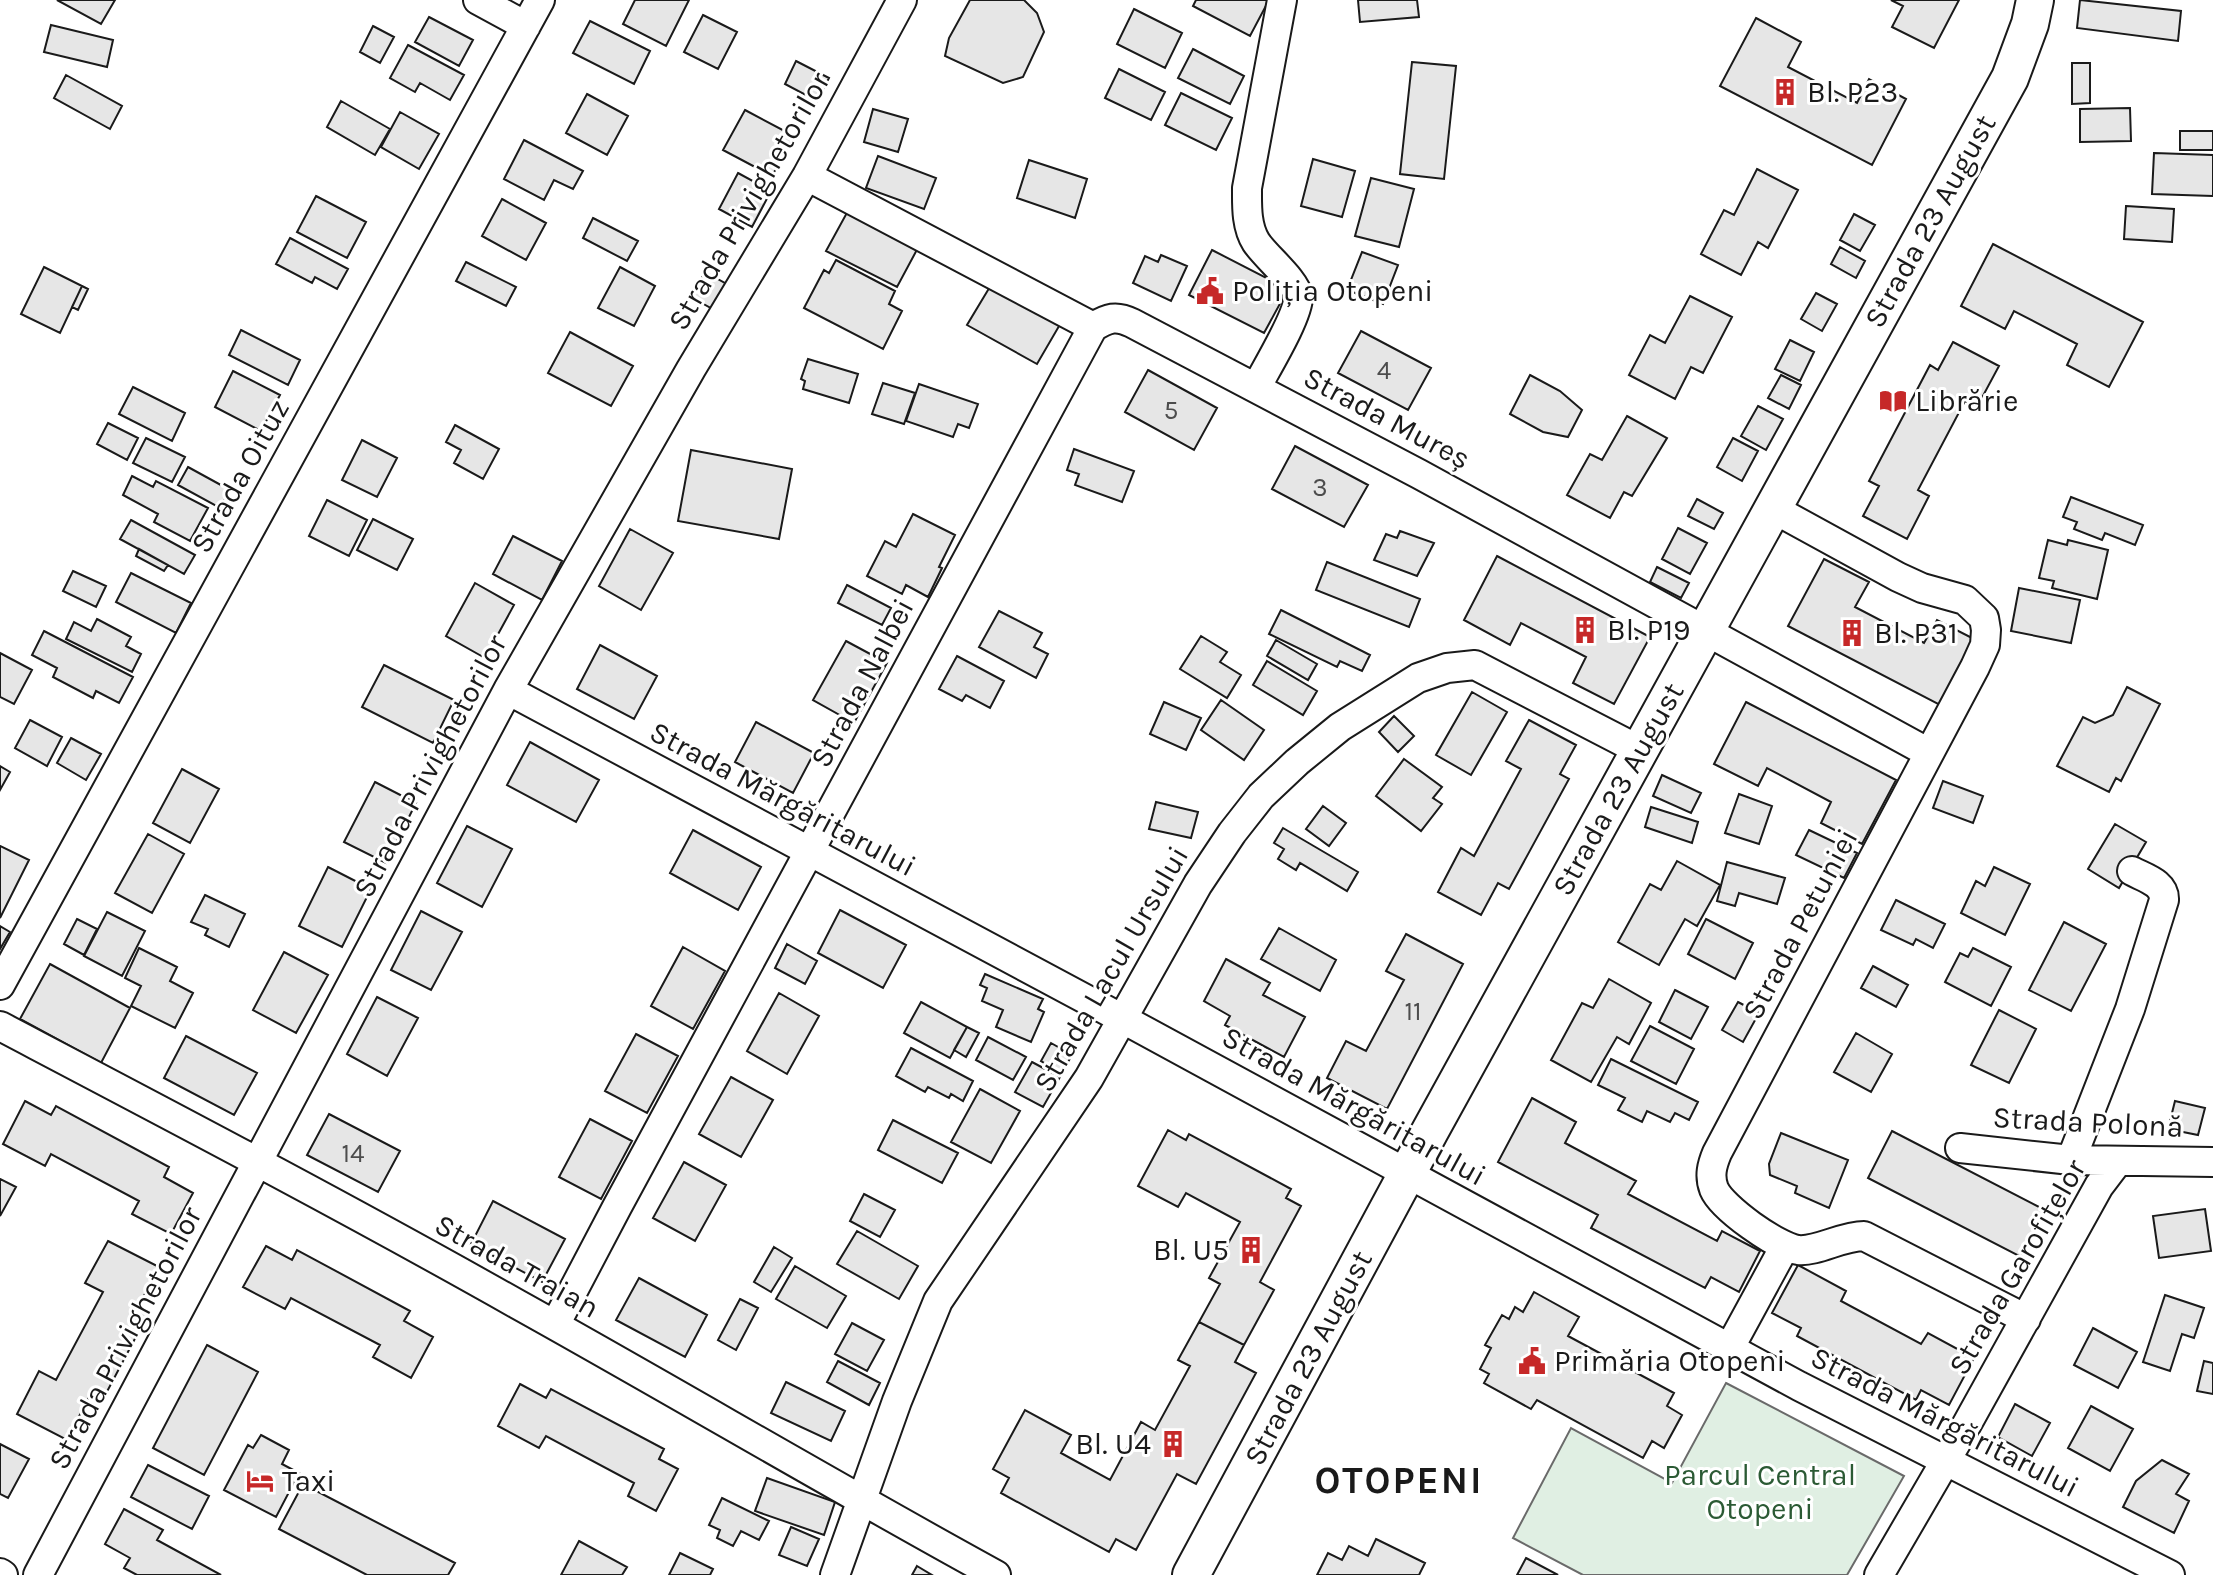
<svg xmlns="http://www.w3.org/2000/svg" width="2213" height="1575" viewBox="0 0 2213 1575" font-family="Karla,sans-serif">
<rect width="100%" height="100%" fill="#fff"/>
<path fill="#e0efe3" stroke="#6a6a6a" stroke-width="2" d="M1726,1383L1904,1476L1847,1575H1583L1513,1538L1571,1428L1672,1483Z"/>
<path fill="#e6e6e6" stroke="#1a1a1a" stroke-width="2" d="M57,0H115L101,24Z
M635,0H689L666,46L623,24Z
M970,0H1024L1037,13L1044,32L1023,77L1003,83L945,56L949,38Z
M1196,0H1269L1250,36L1193,6Z
M1358,0H1417L1419,17L1360,22Z
M1891,0H1959L1934,48L1892,27L1903,6Z
M2080,0L2181,11L2178,41L2077,28Z
M1134,9L1182,33L1165,68L1117,44Z
M703,15L737,32L718,69L684,52Z
M429,17L473,40L459,66L415,42Z
M1756,18L1801,42L1788,67L1857,103L1869,79L1906,99L1872,165L1720,86Z
M590,21L650,51L634,84L573,53Z
M51,25L113,40L107,67L44,52Z
M373,26L394,37L380,63L360,52Z
M408,45L464,75L450,100L420,83L415,92L390,78Z
M1193,49L1244,76L1230,104L1178,78Z
M796,61L829,78L817,101L785,84Z
M1412,62L1456,66L1444,179L1400,174Z
M2072,63H2090V103L2072,104Z
M1119,69L1165,92L1151,120L1105,98Z
M66,75L122,106L110,129L54,98Z
M1181,93L1232,118L1216,150L1165,125Z
M587,94L628,116L607,155L566,133Z
M341,101L390,129L375,155L327,127Z
M2130,108L2131,141L2080,142V109Z
M873,109L908,119L898,152L864,142Z
M745,110L794,136L772,176L723,150Z
M400,112L439,134L419,169L381,147Z
M2180,131H2213V150H2180Z
M524,140L583,171L573,189L554,180L544,200L504,179Z
M2154,153L2213,155V196L2152,194Z
M878,156L936,178L924,209L866,188Z
M1313,159L1355,171L1342,217L1301,206Z
M1029,160L1087,179L1075,218L1017,198Z
M1757,169L1798,190L1768,248L1758,242L1741,275L1701,254L1724,210L1734,215Z
M738,173L771,191L752,227L719,209Z
M1371,178L1414,189L1399,247L1355,236Z
M316,196L366,222L347,258L297,232Z
M502,199L546,223L526,260L482,236Z
M2126,206L2174,209L2172,242L2124,239Z
M849,209L920,244L897,287L826,251Z
M1854,214L1875,225L1860,251L1840,240Z
M593,218L638,241L627,261L583,238Z
M290,238L348,269L337,289L315,277L312,283L276,264Z
M1993,244L2143,322L2109,387L2067,365L2077,344L2014,311L2005,329L1961,306Z
M1840,247L1865,261L1856,278L1831,264Z
M1212,250L1288,289L1264,333L1189,295Z
M1362,252L1398,265L1383,304L1347,290Z
M1161,255L1187,266L1171,301L1133,283L1145,256L1158,262Z
M836,260L895,291L889,304L902,311L883,349L804,308L824,270L829,273Z
M466,262L516,287L506,306L456,281Z
M44,267L82,286L60,333L21,314Z
M620,267L655,286L634,326L598,308Z
M705,272L732,287L718,312L691,297Z
M991,285L1062,321L1037,364L967,325Z
M82,286L88,289L78,310L72,307Z
M1816,293L1837,304L1822,331L1801,319Z
M1690,296L1732,317L1703,373L1691,367L1675,399L1629,375L1650,335L1665,343Z
M241,330L300,360L288,385L229,355Z
M1361,331L1431,368L1408,410L1338,373Z
M570,332L633,366L611,406L548,373Z
M1790,340L1814,352L1800,381L1775,369Z
M1953,342L1999,366L1977,407L1965,401L1918,490L1929,496L1907,539L1863,516L1879,486L1869,481L1930,365L1938,370Z
M808,359L858,374L849,403L803,389L805,381L801,379Z
M1148,370L1217,408L1194,450L1125,412Z
M233,371L280,395L261,431L215,407Z
M1530,375L1560,391L1582,410L1568,437L1543,432L1510,414Z
M1781,375L1801,385L1789,409L1768,398Z
M883,383L915,393L904,424L872,414Z
M919,384L978,404L969,428L958,424L953,437L906,421Z
M133,387L185,413L172,441L119,414Z
M1758,406L1783,419L1766,450L1741,436Z
M1627,416L1667,438L1632,496L1624,492L1610,518L1567,495L1590,454L1602,460Z
M108,423L138,438L127,460L97,444Z
M455,425L499,449L483,479L454,463L461,450L446,442Z
M146,438L185,457L172,482L133,463Z
M1733,438L1758,451L1742,481L1717,467Z
M362,440L397,458L377,497L342,480Z
M1295,446L1368,485L1344,527L1272,489Z
M1074,449L1134,471L1122,502L1075,485L1079,474L1067,470Z
M691,450L792,469L779,539L678,521Z
M188,467L230,490L220,508L178,485Z
M132,476L153,487L156,481L208,508L190,541L154,522L158,514L123,495Z
M2071,497L2143,525L2135,545L2105,533L2102,540L2074,529L2077,522L2063,517Z
M1697,499L1723,513L1714,529L1688,516Z
M327,500L367,520L349,556L309,536Z
M913,514L955,535L939,567L942,568L928,597L906,585L902,594L867,576L885,541L896,547Z
M373,519L413,539L397,570L357,550Z
M131,520L195,555L184,574L120,539Z
M1678,528L1707,543L1690,574L1662,559Z
M630,529L673,553L641,610L599,586Z
M1400,531L1434,543L1417,576L1374,560L1386,534L1397,538Z
M513,536L562,561L542,600L493,574Z
M2048,540L2067,545L2068,540L2108,550L2097,599L2052,588L2054,581L2039,578Z
M139,549L168,565L164,571L136,556Z
M1497,556L1650,637L1614,704L1573,683L1586,657L1521,623L1510,645L1464,620Z
M1824,559L1869,582L1855,607L1924,643L1937,620L1974,639L1940,705L1788,626Z
M1327,562L1420,599L1409,627L1316,590Z
M1657,567L1689,583L1681,598L1650,582Z
M73,571L106,586L96,607L63,591Z
M131,573L191,603L176,633L116,602Z
M475,583L514,605L485,658L446,636Z
M847,585L891,608L882,625L838,603Z
M2019,588L2080,600L2071,643L2011,631Z
M1281,610L1370,655L1362,671L1340,661L1337,667L1269,634Z
M999,611L1042,633L1034,647L1048,654L1036,678L979,647Z
M97,619L131,637L126,646L141,654L132,672L66,639L74,622L91,631Z
M44,631L133,677L119,703L96,691L93,698L53,677L57,668L32,655Z
M1201,636L1227,652L1220,662L1241,675L1227,698L1180,669Z
M1276,640L1317,664L1308,680L1267,656Z
M846,641L887,663L854,723L813,700Z
M600,645L657,676L634,719L577,689Z
M0,653L32,670L14,704L0,697Z
M957,656L1004,681L990,708L966,695L962,701L939,689Z
M1267,661L1317,691L1303,715L1253,685Z
M384,665L454,700L433,743L362,707Z
M2127,687L2160,704L2121,781L2116,778L2109,792L2057,766L2083,717L2095,723L2113,715Z
M1472,692L1507,712L1471,775L1436,755Z
M1221,700L1264,730L1244,760L1201,730Z
M1164,702L1201,718L1186,750L1150,734Z
M1746,702L1896,780L1862,844L1821,823L1831,802L1767,768L1758,786L1714,764Z
M1394,716L1414,736L1398,752L1379,732Z
M30,720L62,737L47,766L15,748Z
M1529,720L1576,745L1560,774L1569,779L1509,889L1498,883L1481,915L1438,892L1461,848L1474,856L1521,769L1506,761Z
M756,722L814,753L793,793L735,762Z
M71,738L101,754L86,780L57,763Z
M530,742L599,780L576,822L507,785Z
M1404,759L1442,787L1433,798L1442,804L1421,831L1376,796Z
M0,766L10,772L0,790Z
M182,769L219,789L190,843L153,823Z
M1662,775L1701,793L1691,813L1653,796Z
M1943,781L1983,796L1973,823L1933,808Z
M375,782L416,803L386,863L344,842Z
M1739,794L1772,806L1759,844L1725,833Z
M1156,802L1198,812L1191,838L1149,829Z
M1323,806L1346,823L1329,846L1306,829Z
M1651,807L1698,822L1692,843L1645,827Z
M2115,824L2146,842L2119,888L2088,869Z
M467,826L512,849L482,907L437,883Z
M1283,828L1358,872L1347,891L1300,863L1296,870L1278,859L1284,849L1274,843Z
M693,830L761,867L738,910L670,873Z
M1809,830L1857,853L1844,878L1796,855Z
M148,834L184,854L152,913L115,893Z
M0,846L29,860L0,918Z
M1677,861L1720,885L1697,926L1685,919L1659,965L1618,942L1650,884L1661,890Z
M1727,862L1785,878L1777,904L1739,893L1735,906L1717,901Z
M328,867L371,889L342,947L299,926Z
M1994,867L2030,884L2005,935L1961,913L1976,881L1985,886Z
M205,895L245,914L229,947L205,935L208,929L191,922Z
M1896,900L1945,924L1933,948L1916,939L1913,945L1881,930Z
M840,910L906,945L883,988L818,953Z
M421,911L462,932L431,990L391,970Z
M107,912L145,931L122,976L84,956Z
M77,919L97,929L84,955L64,944Z
M1706,919L1753,943L1735,979L1688,954Z
M2064,922L2106,944L2071,1011L2029,990Z
M0,926L10,932L0,949Z
M1279,928L1336,960L1320,991L1261,959Z
M1406,934L1463,964L1387,1109L1327,1078L1346,1041L1366,1051L1404,980L1386,971Z
M787,944L817,961L805,984L775,968Z
M683,947L725,971L693,1029L651,1006Z
M139,948L177,967L170,981L193,993L175,1028L131,1006L141,986L125,978Z
M1973,948L2011,967L1991,1006L1945,982L1960,953L1968,957Z
M284,952L328,975L296,1033L253,1010Z
M1226,959L1270,983L1263,995L1305,1017L1284,1057L1225,1025L1230,1016L1204,1001Z
M50,964L130,1008L101,1063L20,1019Z
M1873,966L1908,985L1896,1007L1861,988Z
M985,974L1043,999L1038,1009L1044,1012L1031,1042L996,1027L1003,1010L982,1001L987,988L980,985Z
M1609,979L1651,1003L1629,1044L1617,1037L1591,1082L1551,1060L1582,1003L1593,1008Z
M1675,990L1708,1007L1691,1039L1659,1022Z
M779,993L819,1016L787,1074L747,1051Z
M377,997L418,1018L387,1076L347,1054Z
M921,1002L967,1027L950,1058L904,1033Z
M1738,1002L1759,1013L1743,1042L1722,1030Z
M1999,1010L2036,1029L2009,1083L1971,1065Z
M1650,1026L1694,1049L1676,1084L1631,1061Z
M967,1027L979,1033L966,1057L954,1050Z
M1856,1033L1892,1054L1871,1092L1834,1072Z
M636,1034L678,1056L647,1113L605,1091Z
M186,1036L257,1073L234,1115L164,1078Z
M988,1037L1026,1057L1013,1080L976,1060Z
M1051,1043L1072,1055L1062,1073L1041,1061Z
M911,1048L973,1081L963,1101L951,1094L949,1098L928,1087L925,1092L896,1076Z
M1611,1059L1698,1102L1689,1120L1675,1113L1670,1122L1647,1111L1642,1122L1618,1110L1625,1098L1598,1085Z
M1032,1062L1060,1077L1043,1107L1015,1092Z
M731,1077L773,1100L741,1157L699,1134Z
M980,1089L1020,1111L991,1163L951,1142Z
M1532,1098L1576,1122L1565,1143L1636,1181L1628,1194L1717,1241L1722,1231L1760,1251L1739,1292L1711,1277L1705,1288L1591,1228L1598,1215L1498,1162Z
M25,1101L51,1115L56,1106L169,1167L164,1177L193,1193L171,1234L132,1214L139,1201L51,1154L45,1166L3,1144Z
M2175,1101L2205,1108L2198,1135L2168,1129Z
M329,1114L400,1151L378,1192L307,1155Z
M590,1119L632,1141L601,1199L559,1177Z
M893,1120L958,1153L942,1183L878,1150Z
M1168,1130L1186,1140L1189,1134L1291,1189L1286,1198L1301,1206L1260,1282L1274,1290L1244,1345L1199,1322L1220,1284L1209,1278L1240,1222L1186,1193L1178,1207L1138,1186Z
M1892,1131L2045,1210L2021,1257L1868,1178Z
M1781,1133L1848,1160L1829,1208L1795,1193L1797,1186L1770,1175L1769,1164Z
M684,1162L726,1185L695,1241L653,1218Z
M0,1179L16,1187L0,1216Z
M864,1194L895,1210L880,1237L850,1221Z
M493,1201L565,1239L542,1282L471,1244Z
M2205,1209L2211,1251L2159,1258L2153,1216Z
M857,1231L918,1266L899,1299L837,1264Z
M108,1241L159,1267L137,1309L148,1314L101,1403L89,1397L67,1440L17,1414L39,1371L56,1380L103,1292L85,1283Z
M266,1246L292,1260L297,1250L410,1311L404,1321L433,1337L411,1378L373,1357L380,1345L291,1298L285,1309L243,1287Z
M774,1247L792,1258L771,1292L754,1282Z
M1798,1265L1846,1291L1841,1301L1921,1344L1928,1333L1974,1358L1949,1405L1921,1390L1916,1400L1797,1336L1801,1328L1772,1313Z
M795,1266L846,1296L827,1328L776,1299Z
M639,1278L707,1315L685,1357L616,1320Z
M1534,1292L1579,1317L1568,1336L1674,1393L1667,1406L1682,1415L1664,1448L1652,1441L1643,1458L1537,1400L1531,1409L1484,1383L1489,1374L1480,1369L1491,1348L1485,1345L1502,1315L1509,1319L1515,1307L1523,1312Z
M2165,1295L2204,1308L2194,1338L2182,1334L2170,1371L2143,1362Z
M740,1299L758,1308L736,1350L718,1340Z
M1199,1322L1244,1345L1235,1362L1256,1373L1196,1484L1177,1474L1136,1550L1116,1539L1109,1552L1001,1493L1009,1478L993,1469L1025,1410L1071,1435L1061,1453L1110,1480L1141,1422L1155,1430L1190,1366L1178,1360Z
M852,1323L884,1340L867,1371L835,1354Z
M2093,1328L2137,1352L2118,1388L2074,1365Z
M207,1345L258,1372L204,1475L153,1448Z
M838,1361L880,1383L869,1405L827,1382Z
M2204,1361L2213,1363V1394L2197,1391Z
M786,1382L845,1411L831,1441L771,1413Z
M520,1384L546,1398L551,1389L664,1449L659,1459L678,1469L656,1511L628,1496L634,1483L546,1436L539,1448L498,1426Z
M2015,1404L2050,1423L2032,1456L1998,1437Z
M2091,1406L2133,1429L2110,1471L2068,1448Z
M261,1435L289,1450L282,1464L299,1473L276,1517L224,1490L248,1445L253,1448Z
M0,1444L29,1459L8,1498L0,1494Z
M2162,1460L2189,1474L2176,1494L2189,1501L2174,1533L2123,1507L2136,1481Z
M148,1465L209,1496L192,1529L131,1497Z
M767,1478L835,1502L824,1535L755,1511Z
M303,1484L455,1563L448,1575H367L279,1529Z
M722,1498L769,1521L759,1540L741,1531L733,1546L717,1538L720,1530L709,1525Z
M124,1509L163,1530L157,1540L221,1575H137L124,1568L130,1558L105,1544Z
M791,1527L819,1539L807,1566L779,1555Z
M1376,1539L1425,1563L1419,1575H1317L1328,1553L1342,1560L1349,1546L1368,1556Z
M579,1541L627,1567L622,1575H561Z
M680,1553L713,1569L710,1575H669Z
M1526,1558L1558,1575H1517Z
M917,1566L932,1575H912Z"/>
<g fill="none" stroke-linecap="round" stroke-linejoin="round">
<g stroke="#1a1a1a" stroke-width="32">
<path id="minor" d="M478,0L526,26
M807,176L1093,327
M1257,386C1266,369 1300,313 1298,296C1296,281 1265,256 1256,242C1246,226 1247,205 1247,188L1282,0
M1772,508L1898,577L1922,588L1965,600L1984,618L1986,630L1985,645L1975,667L1717,1153C1712,1165 1709,1176 1714,1189C1722,1208 1777,1247 1798,1250C1817,1252 1842,1236 1864,1236L2026,1319
M508,690L1121,1018L1799,1386L2170,1575
M0,985L540,0
M0,1026C173,1117 347,1208 517,1304C677,1393 835,1487 996,1575
M1960,1148L2071,1160L2213,1162
M2071,1160L2130,1009L2164,900C2165,883 2145,878 2132,871
M555,1325L617,1207L1093,327C1108,318 1116,315 1132,323L1419,474L1929,753
M1729,1349L1785,1246
M0,1573L3,1575
M38,1575L508,690L691,369L807,176L902,0
M835,1575L897,1401L938,1301L1089,1078L1198,884L1232,833L1261,796L1297,762L1340,727L1418,678L1447,668L1475,665L1639,750
M1879,1575L1967,1424L2099,1186L2118,1161"/>
</g>
<g stroke="#1a1a1a" stroke-width="40">
<path id="major" d="M1191,1575L1430,1131L2010,78L2030,24L2035,0"/>
</g>
<use href="#minor" stroke="#fff" stroke-width="28"/>
<use href="#major" stroke="#fff" stroke-width="36"/>
</g>
<defs>
<g id="building-bare" transform="scale(2.16)"><path d="M-4-6H4V6H1V3H-1V6H-4ZM-2.5-4.3h1.7v1.8h-1.7ZM.8-4.3h1.7v1.8H.8ZM-2.5-1h1.7V.8h-1.7ZM.8-1h1.7V.8H.8Z" fill="#c62828" stroke="#fff" stroke-width="2.5" paint-order="stroke"/></g>
<g id="civic-bare" transform="scale(2.16)"><path d="M-.6-6.5H3V-4.5H.6V-3L4-1V1h2V6H-6V1h2V-1L-.6-3ZM-1.2 2.5V6h2.4V2.5Z" fill="#c62828" stroke="#fff" stroke-width="2.5" paint-order="stroke"/></g>
<g id="library-bare" transform="scale(2.16)"><path d="M-6-4Q-3-5.5-.7-3.5V5Q-3 3-6 4ZM6-4Q3-5.5 .7-3.5V5Q3 3 6 4Z" fill="#c62828" stroke="#fff" stroke-width="2.5" paint-order="stroke"/></g>
<g id="hotel-bare" transform="scale(2.16)"><path d="M-6-4.5h1.5V1H6V5H4.5V3h-9V5H-6ZM-4 0a1.8 1.8 0 1 1 3.6 0ZM.5 0V-2.5h3Q6-2.5 6 0Z" fill="#c62828" stroke="#fff" stroke-width="2.5" paint-order="stroke"/></g>
</defs>
<g fill-rule="evenodd">
<use href="#building-bare" x="1785" y="92"/>
<use href="#civic-bare" x="1210" y="291"/>
<use href="#library-bare" x="1893" y="401"/>
<use href="#building-bare" x="1585" y="630"/>
<use href="#building-bare" x="1852" y="633"/>
<use href="#building-bare" x="1251" y="1250"/>
<use href="#civic-bare" x="1532" y="1361"/>
<use href="#building-bare" x="1173" y="1444"/>
<use href="#hotel-bare" x="260" y="1481"/>
</g>
<g text-anchor="middle" stroke-width="6" stroke-linejoin="round" paint-order="stroke">
<g font-size="26" fill="#4d4d4d">
<text x="1384" y="379">4</text>
<text x="1171" y="419">5</text>
<text x="1320" y="496">3</text>
<text x="1413" y="1020">11</text>
<text x="353" y="1162">14</text>
</g>
<g font-size="30" fill="#1a1a1a" stroke="#fff" text-anchor="start">
<text x="1807" y="102">Bl. P23</text>
<text x="1232" y="301">Poliția Otopeni</text>
<text x="1915" y="411">Librărie</text>
<text x="1607" y="640">Bl. P19</text>
<text x="1874" y="643">Bl. P31</text>
<text x="1229" y="1260" text-anchor="end">Bl. U5</text>
<text x="1554" y="1371">Primăria Otopeni</text>
<text x="1151" y="1454" text-anchor="end">Bl. U4</text>
<text x="282" y="1491">Taxi</text>
</g>
<g font-size="30" fill="#1a1a1a" stroke="#fff">
<text transform="translate(749 201) rotate(-60)" y="10">Strada Privighetorilor</text>
<text transform="translate(1930 221) rotate(-61)" y="10">Strada 23 August</text>
<text transform="translate(1387 418) rotate(28)" y="10">Strada Mureș</text>
<text transform="translate(240 476) rotate(-61)" y="10">Strada Oituz</text>
<text transform="translate(862 683) rotate(-62)" y="10">Strada Nalbei</text>
<text transform="translate(430 766) rotate(-62)" y="10">Strada Privighetorilor</text>
<text transform="translate(1618 789) rotate(-61)" y="10">Strada 23 August</text>
<text transform="translate(783 799) rotate(28)" y="10">Strada Mărgăritarului</text>
<text transform="translate(1800 924) rotate(-62)" y="10">Strada Petuniei</text>
<text transform="translate(1111 969) rotate(-60)" y="10">Strada Lacul Ursului</text>
<text transform="translate(1354 1106) rotate(29)" y="10">Strada Mărgăritarului</text>
<text transform="translate(2088 1122) rotate(3)" y="10">Strada Polonă</text>
<text transform="translate(517 1266) rotate(29)" y="10">Strada Traian</text>
<text transform="translate(2017 1267) rotate(-60)" y="10">Strada Garofițelor</text>
<text transform="translate(125 1338) rotate(-62)" y="10">Strada Privighetorilor</text>
<text transform="translate(1308 1358) rotate(-62)" y="10">Strada 23 August</text>
<text transform="translate(1945 1422) rotate(27)" y="10">Strada Mărgăritarului</text>
</g>
<g font-size="30" fill="#2b5a34" stroke="#fff">
<text x="1760" y="1485">Parcul Central<tspan x="1760" dy="34">Otopeni</tspan></text>
</g>
<g font-size="38" font-weight="bold" letter-spacing="2" fill="#1a1a1a" stroke="#fff">
<text x="1399" y="1493">OTOPENI</text>
</g>
</g>
</svg>
